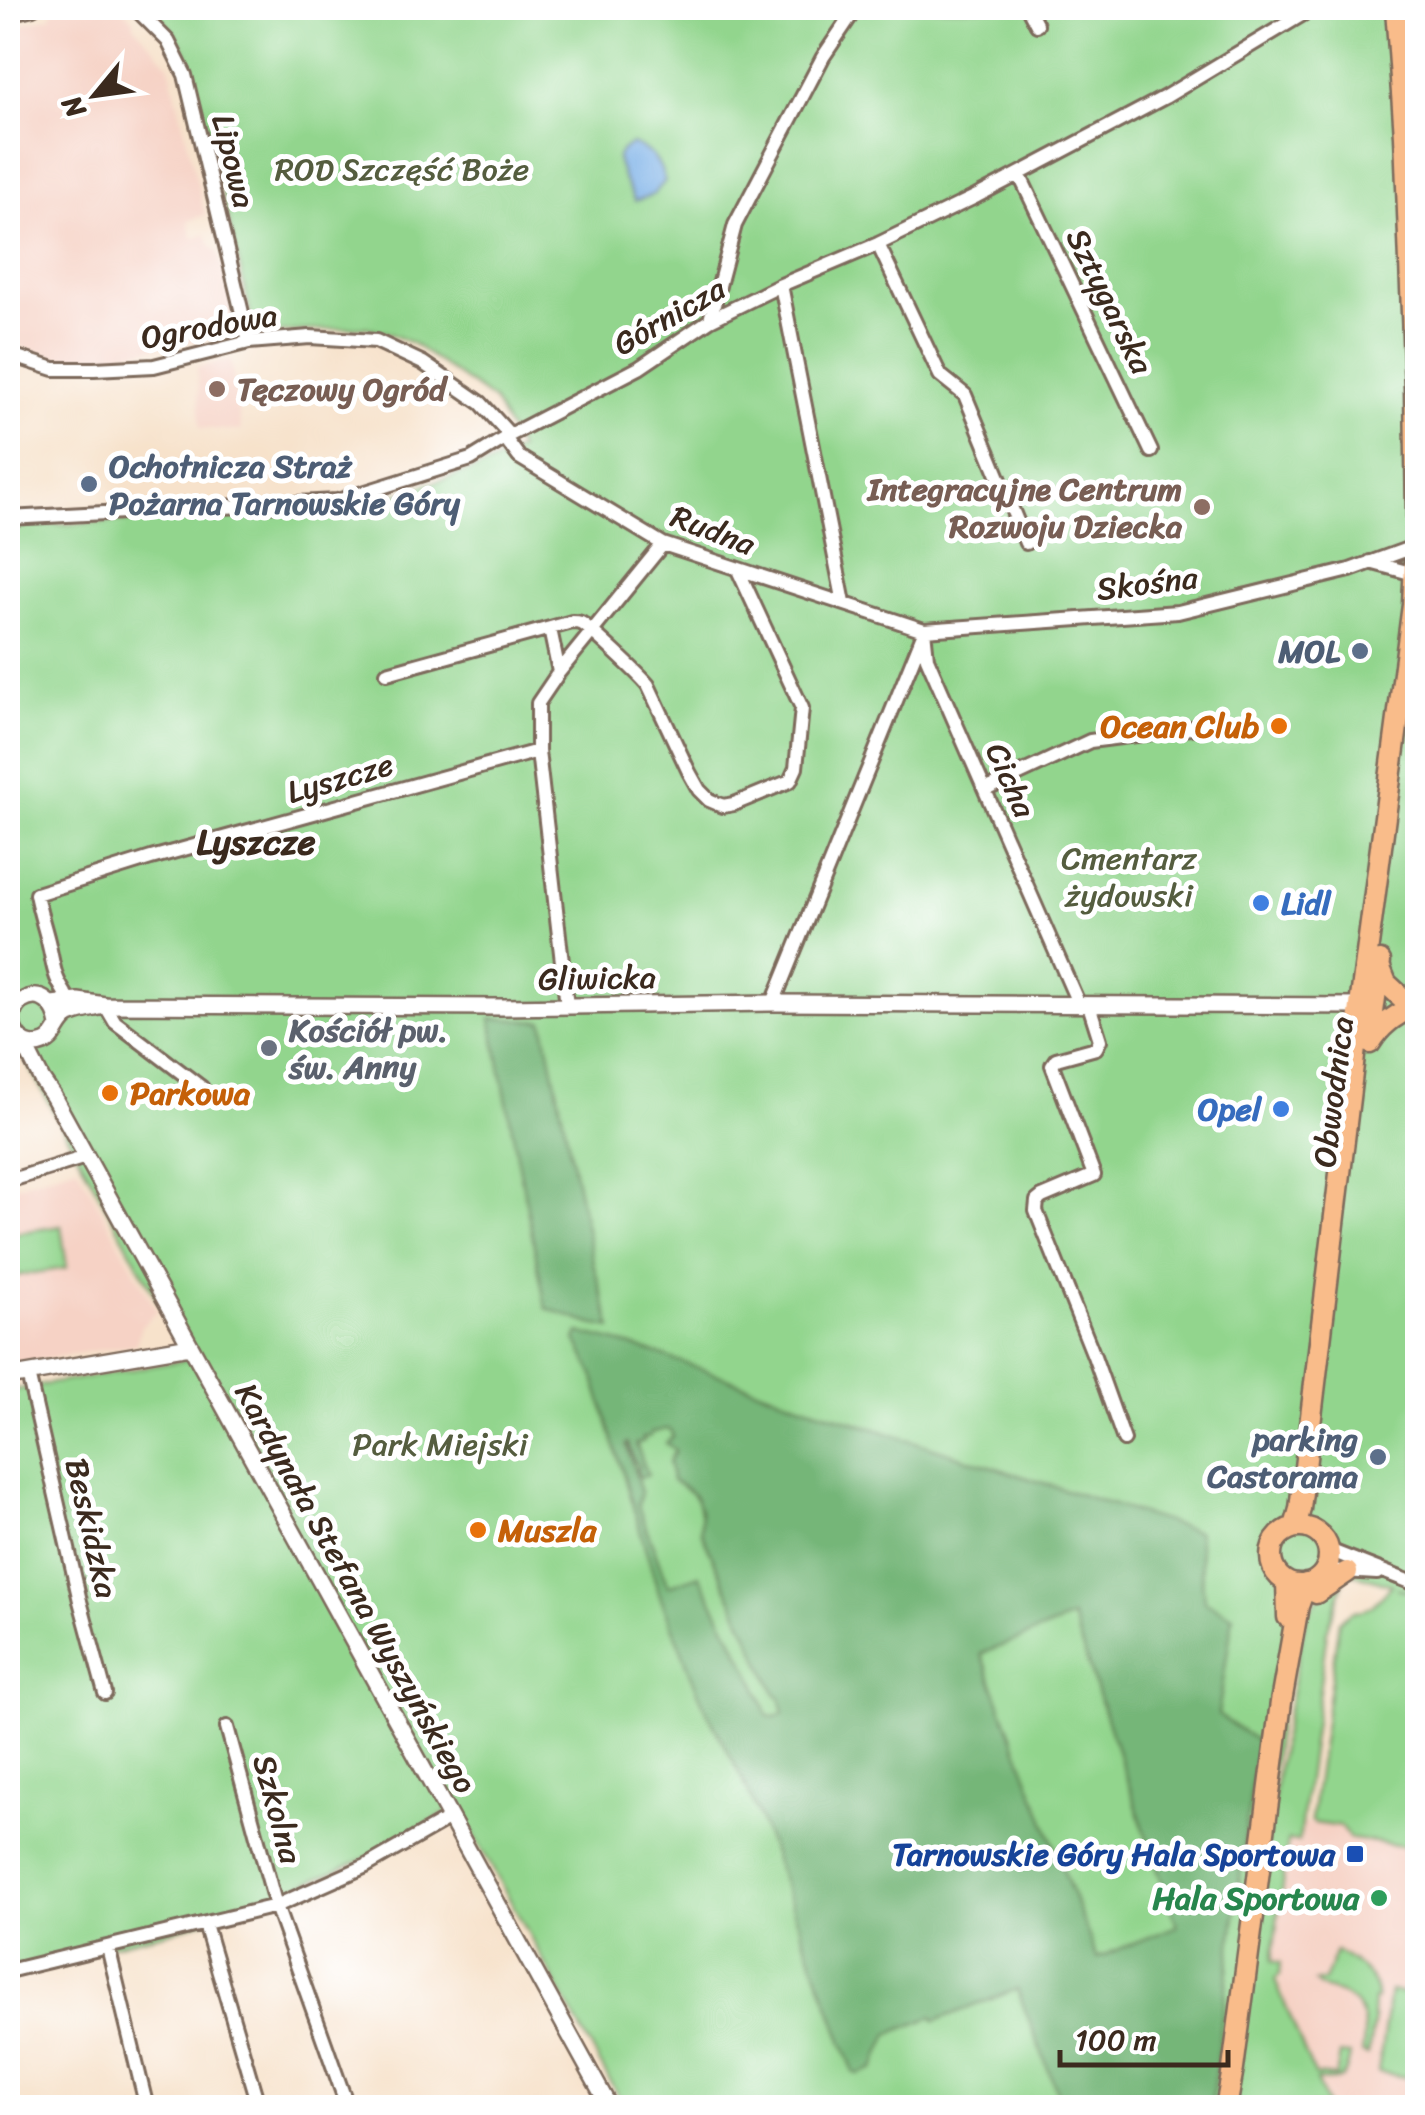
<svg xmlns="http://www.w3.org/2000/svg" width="1425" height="2115" viewBox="0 0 1425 2115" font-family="Sriracha,sans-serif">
<rect width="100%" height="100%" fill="#fff"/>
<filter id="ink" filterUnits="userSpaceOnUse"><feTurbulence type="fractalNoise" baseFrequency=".01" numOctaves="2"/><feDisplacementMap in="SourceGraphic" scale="20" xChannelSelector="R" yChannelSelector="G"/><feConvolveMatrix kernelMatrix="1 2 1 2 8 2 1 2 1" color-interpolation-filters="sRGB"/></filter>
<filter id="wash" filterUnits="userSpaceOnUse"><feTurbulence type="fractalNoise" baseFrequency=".0048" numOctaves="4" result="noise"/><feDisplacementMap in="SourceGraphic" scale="40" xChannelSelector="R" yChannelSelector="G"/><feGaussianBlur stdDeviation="2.25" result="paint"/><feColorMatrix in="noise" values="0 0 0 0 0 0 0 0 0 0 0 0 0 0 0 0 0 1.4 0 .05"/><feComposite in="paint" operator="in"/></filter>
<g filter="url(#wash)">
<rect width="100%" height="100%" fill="#f7e2cb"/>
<path fill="#f6d2c5" d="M62,8H121L135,21L133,24L169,65L205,215L188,221L193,239L206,234L211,247L217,251L236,323L230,335L94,358L66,359L49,356L8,342V28L51,17L52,12Z
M231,360L241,431L200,428L197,367Z
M77,1166L157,1311L141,1326L136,1344L8,1365V1188Z
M1314,1823L1342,1827L1352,1839L1417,1848V2107L1266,2108L1280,2008L1284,1999V1992L1279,1991L1280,1964L1272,1962L1288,1839L1299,1841L1301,1824Z"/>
<path fill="#92d58d" stroke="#668056" stroke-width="2.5" d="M150,8H1417V1593L1397,1588L1417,1595V1848L1352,1839L1349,1838L1342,1827L1314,1823L1311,1820L1339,1621L1353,1611L1363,1610L1372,1606L1392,1585L1321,1563L1311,1575L1296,1577L1253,1926L1283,1735L1306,1616L1317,1599L1343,1582L1327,1631L1299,1841L1288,1840L1272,1961L1280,1963L1279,1976L1275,1980L1314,2075L1336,2077L1340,2054L1350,2055C1345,2083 1342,2081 1316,2080L1327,2107H624L458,1806L372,1856L269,1898L176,1930L8,1970V1391L190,1359L8,1028V527L306,512L383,498L485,466L519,449L493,400L412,343L385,332L365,327L255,334L209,134L186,52L169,27Z
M61,1226L67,1268L8,1277V1234Z
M1336,1951C1355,1964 1378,1974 1376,2000H1373L1372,2017L1374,2018L1368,2055L1362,2053C1366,2030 1367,2008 1343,1995C1332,1989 1323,1992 1315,1982L1324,1981Z
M1390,1991L1417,1995V2079L1378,2072Z"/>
<path fill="#75b678" stroke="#58704b" stroke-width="2.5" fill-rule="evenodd" d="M491,1018L543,1021L594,1267L612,1328L591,1324L546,1308Z
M579,1333C659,1349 735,1383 812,1408C940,1451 1070,1491 1198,1532L1204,1601L1233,1616L1218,1715L1257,1741L1211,2107H1063L1017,1989L935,2021L932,2017L889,2034L874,2068L859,2074L854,2073L760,1819L745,1784L703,1704L659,1593L593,1374L576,1340ZM666,1429L670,1430L673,1436L666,1443L675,1450L669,1462L672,1481C699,1494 701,1502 701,1532L776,1695L780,1697L784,1713L775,1717L768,1716L755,1682L699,1575L668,1586L638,1506L641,1492L626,1444L628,1443L635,1463H637L639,1467L636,1468L640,1478L648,1475L636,1444L644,1441L643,1438L651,1436V1433ZM1072,1618L1177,1926L1097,1958L981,1654Z"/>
<path fill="#77aee6" stroke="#596c82" stroke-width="2.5" d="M632,144C653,152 659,161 665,181L653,195L635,201L623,178L617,159L621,151Z"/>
</g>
<g filter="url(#ink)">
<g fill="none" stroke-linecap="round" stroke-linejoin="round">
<g stroke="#7d6a5b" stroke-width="18">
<path id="minor" d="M135,8L168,41L185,75L249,342
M1028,8L1037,25
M8,14L33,8
M1019,174L1151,451
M878,244L940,375L965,395L1026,543
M781,285L844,603
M710,320L735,225L823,57L856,8
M8,354L54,369H94L154,366L249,342L310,337L376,341L423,363L481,403L510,435
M505,438L519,457L663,544L924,630L1178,612L1350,570L1416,546
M8,518L337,501L471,459L510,435L639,368L710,320L781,285L878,244L977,196L1165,97L1313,8
M1370,562L1414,574
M550,629L559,672
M924,630L927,658L1079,1005
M387,673L572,622C575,622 578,622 581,623C588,626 641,676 648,685L689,772L699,790L709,800L723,806L734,804L790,781L796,768L802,708L738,570
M985,790L1090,741L1198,727
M70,1001C52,975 55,970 48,941C44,925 39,910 36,894L151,858L538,751
M773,1003L922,637
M105,1005L115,1022L202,1088
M1089,1005L1100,1040L1096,1048L1056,1059L1052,1065L1094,1175L1042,1197L1037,1201L1036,1211L1094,1356L1124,1440
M567,1006L538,751V703L559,672L663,544
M8,1181L86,1157
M28,1374L80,1601L105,1693
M1329,1550L1418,1585
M1326,1570L1377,1573
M227,1727L276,1906L348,2108
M205,1924L259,2108
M108,1947L147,2108
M8,1971L276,1906L366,1866L450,1818
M8,2102L9,2108"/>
</g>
<g stroke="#7d6a5b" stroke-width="20">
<path id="tertiary" d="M52,1004L78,1001L105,1005L503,1007L773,1003L1360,1006
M59,1025C56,1006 42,989 22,1001C0,1016 18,1054 44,1043C57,1038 57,1022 70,1015C78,1011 91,1009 100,1007
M23,1042L42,1080L53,1096L610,2108
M8,1377L190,1346"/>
</g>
<g stroke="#7d6a5b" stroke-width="25">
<path id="trunk" d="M1369,1042L1380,961
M1370,1043C1381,1025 1393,1017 1412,1007L1386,983L1380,968
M1271 1556a29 29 0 1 1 58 0a29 29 0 1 1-58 0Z
M1295,1527L1300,1509L1360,1006L1413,605L1417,517L1415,389L1405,136L1396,8
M1287,1582L1288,1617
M1316,1593L1347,1572
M1226,2108L1233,2069L1281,1702L1298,1606L1306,1584"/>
</g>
<use href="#minor" stroke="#fff" stroke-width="12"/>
<use href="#tertiary" stroke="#fff" stroke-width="15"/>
<use href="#trunk" stroke="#f9bc8a" stroke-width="20"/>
</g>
</g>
<g fill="#8d6e63" stroke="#fff" stroke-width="4">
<circle cx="217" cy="389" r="10"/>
<circle cx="1202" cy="507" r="10"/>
</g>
<g fill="#5c6f8a" stroke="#fff" stroke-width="4">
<circle cx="89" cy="484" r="10"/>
<circle cx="1360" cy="651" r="10"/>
<circle cx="1378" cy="1457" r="10"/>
</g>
<g fill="#e8710a" stroke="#fff" stroke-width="4">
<circle cx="1279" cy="726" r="10"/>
<circle cx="110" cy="1093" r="10"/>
<circle cx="478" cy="1530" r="10"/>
</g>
<g fill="#3f7fe0" stroke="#fff" stroke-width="4">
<circle cx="1261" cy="903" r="10"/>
<circle cx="1281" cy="1109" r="10"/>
</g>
<circle fill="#6b7280" stroke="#fff" stroke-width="4" cx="269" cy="1048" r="10"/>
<rect fill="#1a4fb4" stroke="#fff" stroke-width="4" x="1345" y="1844" width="20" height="20" rx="5"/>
<circle fill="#2e9e5b" stroke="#fff" stroke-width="4" cx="1379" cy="1898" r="10"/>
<g text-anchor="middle" stroke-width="10" stroke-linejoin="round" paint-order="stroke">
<g font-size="32" fill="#3b2a1e" stroke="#fff">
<text transform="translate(234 161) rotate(76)" y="11">Lipowa</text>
<text transform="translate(1110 301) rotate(64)" y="11">Sztygarska</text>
<text transform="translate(669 316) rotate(-30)" y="11">Górnicza</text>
<text transform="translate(209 326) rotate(-10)" y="11">Ogrodowa</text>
<text transform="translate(713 530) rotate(21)" y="11">Rudna</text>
<text transform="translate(1147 583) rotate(-7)" y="11">Skośna</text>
<text transform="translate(340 778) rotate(-16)" y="11">Lyszcze</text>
<text transform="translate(1011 780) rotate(66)" y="11">Cicha</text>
<text transform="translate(597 978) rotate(-1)" y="11">Gliwicka</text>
<text transform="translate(1333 1092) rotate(-83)" y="11">Obwodnica</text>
<text transform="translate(92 1528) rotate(77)" y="11">Beskidzka</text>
<text transform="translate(356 1588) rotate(61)" y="11">Kardynała Stefana Wyszyńskiego</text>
<text transform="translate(278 1809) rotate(75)" y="11">Szkolna</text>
</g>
<g font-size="32" fill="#555d3f" stroke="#fff">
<text x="402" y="180">ROD Szczęść Boże</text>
<text x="1129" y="869">Cmentarz<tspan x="1129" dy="37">żydowski</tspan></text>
<text x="440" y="1455">Park Miejski</text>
</g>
<g font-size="32" font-weight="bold" fill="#785e54" stroke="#fff" text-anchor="start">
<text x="237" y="400">Tęczowy Ogród</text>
<text x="1182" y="500" text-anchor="end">Integracyjne Centrum<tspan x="1182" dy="37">Rozwoju Dziecka</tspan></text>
</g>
<g font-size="32" font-weight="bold" fill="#4e5e75" stroke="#fff" text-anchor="end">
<text x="109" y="477" text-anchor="start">Ochotnicza Straż<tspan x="109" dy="37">Pożarna Tarnowskie Góry</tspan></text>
<text x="1340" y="662">MOL</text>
<text x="1358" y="1450">parking<tspan x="1358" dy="37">Castorama</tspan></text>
</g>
<g font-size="32" font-weight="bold" fill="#c56008" stroke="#fff" text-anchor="start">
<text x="1259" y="737" text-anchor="end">Ocean Club</text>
<text x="130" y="1104">Parkowa</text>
<text x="498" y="1541">Muszla</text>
</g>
<g font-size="32" font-weight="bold" fill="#366cbe" stroke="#fff" text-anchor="start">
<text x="1281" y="914">Lidl</text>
<text x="1261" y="1120" text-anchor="end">Opel</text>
</g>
<g font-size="32" font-weight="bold" fill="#5b616d" stroke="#fff" text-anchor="start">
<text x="289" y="1041">Kościół pw.<tspan x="289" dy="37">św. Anny</tspan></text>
</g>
<g font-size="32" font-weight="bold" fill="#164399" stroke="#fff" text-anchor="end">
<text x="1335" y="1865">Tarnowskie Góry Hala Sportowa</text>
</g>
<g font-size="32" font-weight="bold" fill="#27864d" stroke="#fff" text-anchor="end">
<text x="1359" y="1909">Hala Sportowa</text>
</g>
<g font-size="35" font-weight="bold" fill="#3b2a1e" stroke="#fff">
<text x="256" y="854">Lyszcze</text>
</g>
</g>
<rect width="1425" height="2115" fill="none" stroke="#fff" stroke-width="40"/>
<g transform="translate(95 95) rotate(241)" stroke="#ffffff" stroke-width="8" paint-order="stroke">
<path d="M0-8L18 38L0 25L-18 38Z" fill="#3b2a1e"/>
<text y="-15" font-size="28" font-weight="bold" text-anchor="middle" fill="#3b2a1e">N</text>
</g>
<path d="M1060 2050v15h168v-15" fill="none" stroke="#3b2a1e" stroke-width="5"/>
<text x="1075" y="2050" font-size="30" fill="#3b2a1e" stroke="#ffffff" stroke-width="8" paint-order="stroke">100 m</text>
</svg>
